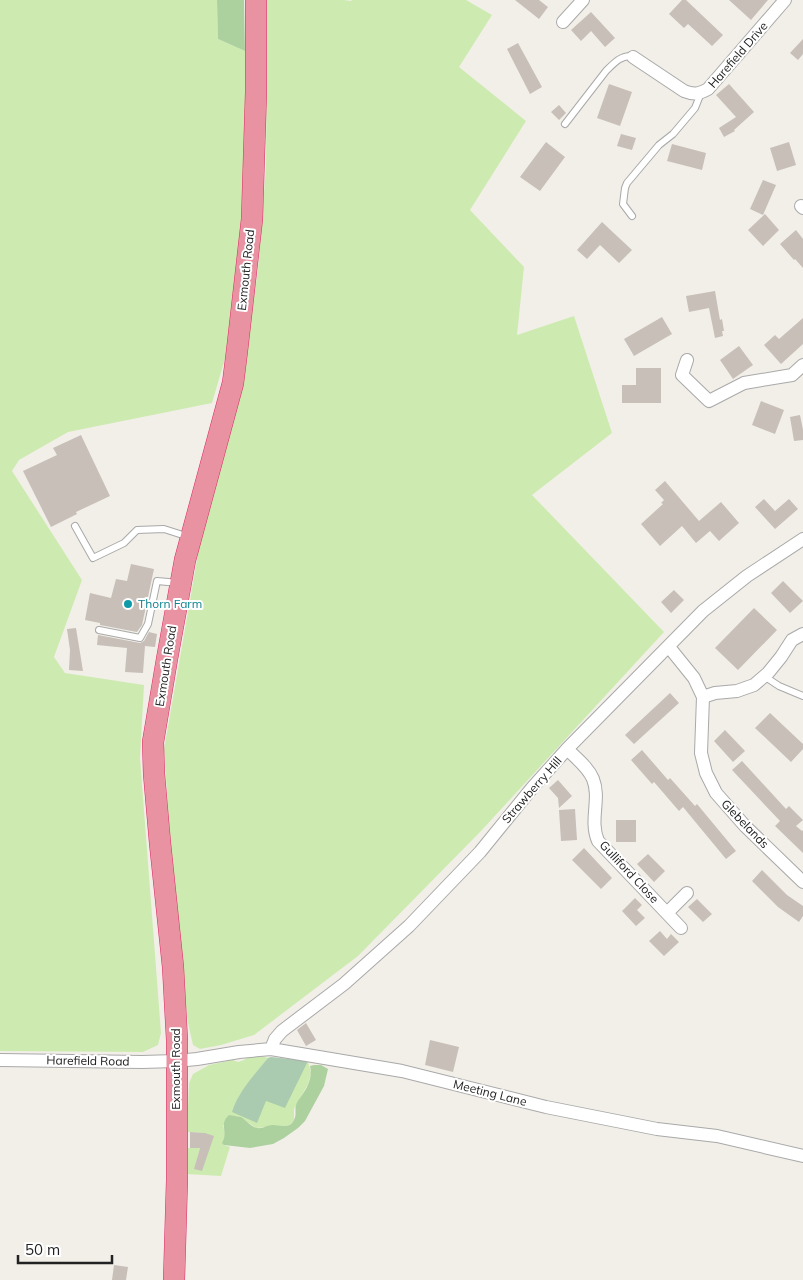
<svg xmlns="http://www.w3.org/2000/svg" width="803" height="1280" viewBox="0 0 803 1280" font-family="Mulish,sans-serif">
<rect width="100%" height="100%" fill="#f2efe9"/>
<path fill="#cdebb0" d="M0,0H217L218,39L245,51L248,173L229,345L212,403L68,432L19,460L12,471L82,580L54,657L65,673L144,685L140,758L161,1033L158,1045L143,1052L0,1051Z
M267,0H344L351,1L352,0H466L492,15L459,67L526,121L470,210L524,267L517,335L574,316L612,433L532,495L664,632L481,831L358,956L254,1035L221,1045L200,1049L193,1045L188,1023L175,909L164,749L202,531L239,399L258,270L266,166Z
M262,1056L268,1058L245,1087L266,1101L308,1061L311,1073L308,1084L294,1109V1120L291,1124L286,1126L272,1125L266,1127L256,1128L240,1117L234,1116L223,1125L225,1134L224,1145L230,1147L221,1176L186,1174L188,1148H200L196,1163L203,1166L205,1133L187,1132L189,1083L193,1074L209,1065L233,1060L238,1062L244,1060L248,1057Z"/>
<path fill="#add19e" d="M217,0H244L245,51L218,39Z
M314,1065H321L328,1069L324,1086L305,1121L298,1128L284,1138L273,1144L250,1148L224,1145L222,1143C229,1131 218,1125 229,1115C233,1116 237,1116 241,1117C246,1120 251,1127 257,1128C263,1129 267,1125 272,1125C280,1124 289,1130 294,1120C298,1112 292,1108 300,1098C307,1089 313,1077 310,1066Z"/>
<path fill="#aacbaf" d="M271,1057L308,1061L285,1108L266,1101L257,1123L232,1112C238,1092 255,1074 268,1058Z"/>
<path fill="#c7bfb8" d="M515,0H539L548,7L539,19Z
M682,0H686L723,35L712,46L688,24L684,28L669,14Z
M729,0H768L751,20Z
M591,12L615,38L605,47L591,31L581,41L571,30Z
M803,39V54L798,60L790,53Z
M518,43L542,87L530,94L507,49Z
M609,84L632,92L620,126L597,118Z
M729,84L754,112L734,130L735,131L724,137L719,128L736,117L716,95Z
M559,105L566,113L559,120L551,112Z
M621,134L636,138L632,150L617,146Z
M546,142L565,157L540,191L520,177Z
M789,142L796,165L777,171L770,148Z
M672,144L706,153L702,170L667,161Z
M763,180L776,185L763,215L750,209Z
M765,214L779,230L763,246L748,230Z
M602,222L632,250L619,263L600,245L587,259L577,250Z
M796,230L803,239V268L795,259L794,260L780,244Z
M715,291L720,320L722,319L724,331H722L723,336L715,338L709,308L689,312L686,296Z
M662,317L672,334L634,356L624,339Z
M803,318V344L781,364L764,345L775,335L779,339Z
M739,346L753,365L733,379L720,360Z
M636,368H661V403H622V385H636Z
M761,401L784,410L775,434L752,425Z
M800,415L803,430V440L794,441L790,417Z
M81,435L110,496L76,512L77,514L51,527L23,471L57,455L53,448Z
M665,481L699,521L721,502L739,523L719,541L710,531L696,543L682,526L660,546L641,524L663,504L661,503L664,500L655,490Z
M764,499L775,511L789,499L798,509L775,529L755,507Z
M131,564L154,569L142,625L137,632L100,625V623L85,620L90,593L111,598L116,579L127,581Z
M783,581L803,601L790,613L771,593Z
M674,590L684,600L671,613L661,602Z
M754,608L777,630L738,670L715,648Z
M76,628L83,671L69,670L70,650L67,629Z
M149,632L157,634L155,647L145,646L143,673L125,672L127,648L97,645L98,635L140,643L144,641Z
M670,693L679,703L634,744L625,735Z
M770,713L803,744V749L791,762L755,728Z
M725,730L745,751L733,762L714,741Z
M642,750L668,780L670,778L695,806L697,804L736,851L726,859L683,807L679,811L654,782L652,784L631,760Z
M742,761L786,809L789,806L803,820L796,826L802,831L803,830V853L775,826L780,821L732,770Z
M558,780L572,796L559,808L558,798L549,788Z
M575,809L577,840L561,841L559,810Z
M616,820H636V842H616Z
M584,848L612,878L601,889L572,860Z
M648,854L665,871L654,882L637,864Z
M762,870L787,895L803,906V916L799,922L778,907L752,881Z
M635,898L642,905L637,910L645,918L636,926L622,911Z
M697,899L712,914L703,922L688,907Z
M660,931L667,939L671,934L679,942L664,956L649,941Z
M306,1023L316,1040L306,1046L297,1030Z
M430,1040L459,1047L453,1072L425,1065Z
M190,1132L205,1133L214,1136L202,1171L194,1169L200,1148H190Z
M114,1265L128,1267L126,1280H112Z"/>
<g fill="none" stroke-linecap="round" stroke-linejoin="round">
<g stroke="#a9a9a9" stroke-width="8">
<path id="lane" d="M565,124L606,71C613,64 623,53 633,57
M632,216L623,204L625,188L627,183L659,145L673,134L695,108L701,93
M75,526L93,558L124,543L137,530L164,529L189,537
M99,630L140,638L148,624L157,581L179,583
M764,676L779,686L803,696"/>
</g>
<g stroke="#a9a9a9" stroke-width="14">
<path id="street" d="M563,22L583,0
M633,57L684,91C694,95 699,94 708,89L785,0
M801,206L803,208
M687,360L682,375L709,401L744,383L792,375L803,365
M669,647L694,678L703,697L701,753L706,773L716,793L745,826L803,882
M703,697L715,693L737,691L754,685L768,673L781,657L792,640L803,634
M567,749C576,758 588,767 593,779C601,799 589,820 598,841L681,928
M667,913L687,893
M271,1049L275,1039L282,1031L344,984L409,926L480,852L532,788L567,749L703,611L747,576L803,539
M0,1060L142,1062L176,1061L197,1059L239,1052L271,1049L402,1071L546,1107L657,1129L717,1136L803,1156"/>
</g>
<g stroke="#dc2a67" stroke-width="22">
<path id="highway" d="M174,1280L177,1180V1040L173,967L160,843L154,774L153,742L167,659L185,560L233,383L237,351L252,219L256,92V0"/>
</g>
<use href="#lane" stroke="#fff" stroke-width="6"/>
<use href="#street" stroke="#fff" stroke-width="12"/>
<use href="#highway" stroke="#e892a2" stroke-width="21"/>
</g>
<circle fill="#0f9aa8" stroke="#fff" stroke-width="2" cx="128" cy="604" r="5"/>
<g text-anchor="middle" stroke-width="4" stroke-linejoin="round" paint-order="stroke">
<g font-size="12" fill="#222" stroke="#fff">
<text transform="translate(738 55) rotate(-49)" y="4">Harefield Drive</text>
<text transform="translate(246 270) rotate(-84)" y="4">Exmouth Road</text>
<text transform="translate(166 666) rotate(-81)" y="4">Exmouth Road</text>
<text transform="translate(532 790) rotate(-49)" y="4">Strawberry Hill</text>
<text transform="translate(745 824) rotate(46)" y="4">Glebelands</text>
<text transform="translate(629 872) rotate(47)" y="4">Gulliford Close</text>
<text transform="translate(88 1061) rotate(1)" y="4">Harefield Road</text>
<text transform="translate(176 1069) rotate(-90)" y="4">Exmouth Road</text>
<text transform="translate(490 1093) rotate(14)" y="4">Meeting Lane</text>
</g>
<g font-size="12" fill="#0d838f" stroke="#fff" text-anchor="start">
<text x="138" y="608">Thorn Farm</text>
</g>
</g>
<path d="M18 1255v8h94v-8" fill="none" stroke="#222222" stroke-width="2.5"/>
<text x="25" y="1255" font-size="15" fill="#222222" stroke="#ffffff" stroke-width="4" paint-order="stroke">50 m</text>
</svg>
